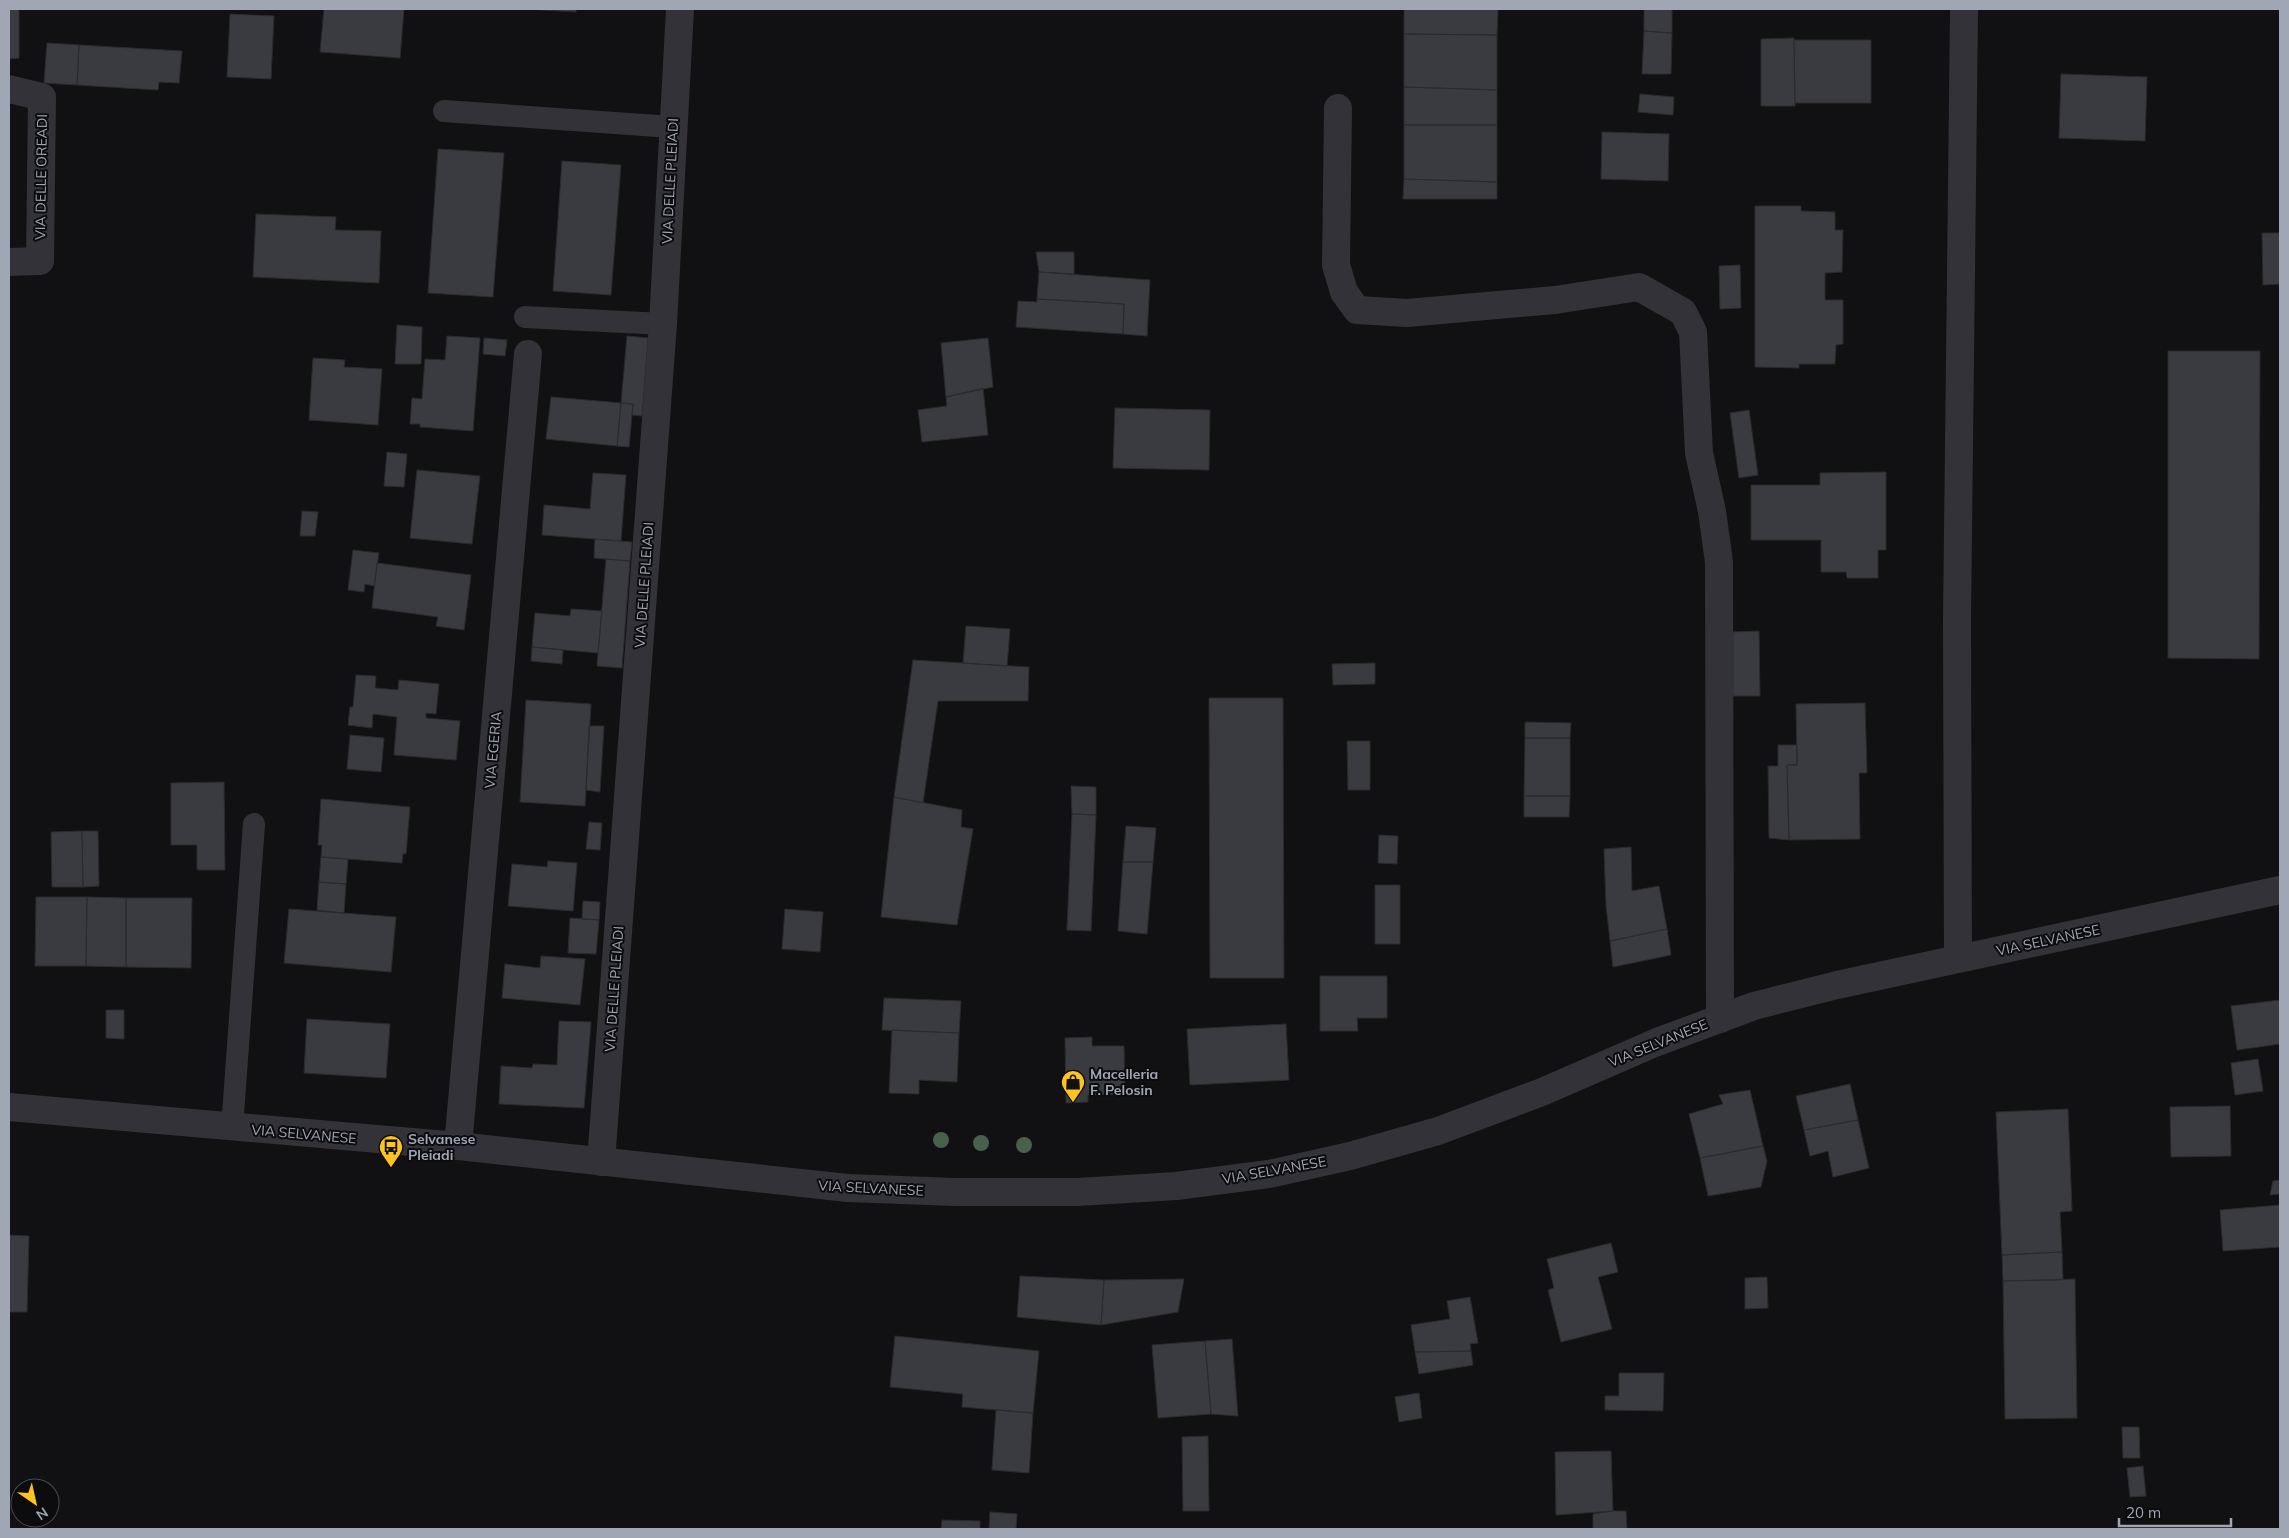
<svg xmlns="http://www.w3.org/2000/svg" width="2289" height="1538" viewBox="0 0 2289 1538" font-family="Mulish,sans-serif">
<rect width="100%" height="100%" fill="#111113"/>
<path fill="#3a3b40" stroke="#2b2b2f" d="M9,9H19V58L9,59Z
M324,9H404L400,58L320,52Z
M527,9H576V12Z
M1404,9H1498L1497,35L1404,34Z
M1644,9H1672V33L1644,31Z
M230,14L274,16L271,79L227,77Z
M1644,31L1672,33L1671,74H1642Z
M1404,34L1497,35V90L1404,87Z
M1794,38L1795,106H1761V39Z
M1794,40H1871V103H1795Z
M47,43L79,45L77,85L44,83Z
M79,45L182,51L179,83L159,82L158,90L77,85Z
M2061,74L2147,77L2145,141L2059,138Z
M1404,87L1497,90V125H1404Z
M1640,94L1674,97L1673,115L1638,112Z
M1404,125H1497V182L1404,179Z
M1602,132L1669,134L1668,181L1601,179Z
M438,149L504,153L493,297L428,293Z
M562,161L621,165L611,295L553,291Z
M1404,179L1497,182V199H1403Z
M1755,206H1801V211L1835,212V230H1843L1842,272L1825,273V300H1843V344L1836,345L1835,364H1799V368L1755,367Z
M256,214L336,217L335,230L381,231L379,283L253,277Z
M2262,233H2280V284L2263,285Z
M1036,252H1074V274L1039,272Z
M1740,265L1741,308L1720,309L1719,266Z
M1039,272L1150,280L1147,336L1123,334L1124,304L1037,299Z
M1037,299L1124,304L1123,334L1016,327L1018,301L1037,302Z
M397,325L422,327L421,364H395Z
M447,336L480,338L473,431L420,427V424H410L412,398L422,399L425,359L445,360Z
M627,336L648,338L642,416L632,415L633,404L621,403Z
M484,338L507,340L505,356L483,354Z
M988,338L993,387L946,397L941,343Z
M2168,351H2260L2259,659L2168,658Z
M313,358L345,360L344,367L382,369L378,425L309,420Z
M983,388L988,435L922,442L918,410L947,406L946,397Z
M551,397L621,403L617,446L546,439Z
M621,403L633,404L629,447L617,446Z
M1115,408L1210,410L1209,470L1113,468Z
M1749,410L1758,475L1739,478L1730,413Z
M387,452L407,454L404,487L384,486Z
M417,470L480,476L472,544L410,538Z
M1886,472V550H1878V578H1847L1846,572H1821V540H1751V485H1820V473Z
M593,473L626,475L621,541L542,535L544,505L590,509Z
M302,511L318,512L315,536H300Z
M595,539L632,542L630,561L594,558Z
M353,550L379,553L374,586L365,584L364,592L348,590Z
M606,559L630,561L622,668L597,666Z
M377,563L471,575L464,630L436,626L438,617L372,608Z
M571,609L602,611L598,653L532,647L535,613L570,616Z
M966,626L1010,629L1007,666L963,663Z
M1759,631L1760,696H1733V632Z
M532,647L563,650L562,664L531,661Z
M913,660L1029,667L1028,701H938L923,803L894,797Z
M1375,663V684L1333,685L1332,664Z
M356,675L376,676L375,688L398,690L399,680L439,684L436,714L426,713V718L460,721L456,760L394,755L397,717L373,714L372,728L348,725L350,707H353Z
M1209,698H1283L1284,978H1210Z
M526,700L591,704L585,806L520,802Z
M1865,703L1867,773H1859L1860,839L1789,840L1787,765H1797L1796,704Z
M1525,722L1571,723L1570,738H1525Z
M589,726H604L600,792L586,790Z
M350,735L384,738L381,772L347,769Z
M1525,738H1570V796H1524Z
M1347,741H1370V790H1348Z
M1778,745H1797V765H1787L1789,840L1769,838L1768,766H1778Z
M224,782L225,870H197V845H171V783Z
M1071,786L1096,787V815L1072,814Z
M1524,796H1570L1569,817H1524Z
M894,797L962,810L961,827L973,829L957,925L881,917Z
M321,799L410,807L406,854H403L402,863L321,857L322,845H318Z
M1072,814L1096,815L1091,931L1067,930Z
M589,822L602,823L600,850L586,849Z
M1126,826L1156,828L1153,862H1123Z
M82,831H98L99,886L83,887Z
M82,831L83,887H52L51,832Z
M1379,835L1398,836L1397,864L1378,863Z
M1631,847L1632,891L1659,886L1667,929L1610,941L1606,905L1604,849Z
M321,857L348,859L346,884L319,882Z
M548,861L577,863L573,911L508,906L512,864L547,867Z
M1123,862H1153L1147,934L1118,931Z
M319,882L346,884L344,913L317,910Z
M1375,885H1400V944H1375Z
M36,897H87L86,966H35Z
M87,897L126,898V967L86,966Z
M126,898H192L191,968L126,967Z
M583,901L600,902L599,920L582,919Z
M289,909L396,917L391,972L284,963Z
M785,909L823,912L820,952L782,949Z
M570,918L599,920L596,954L568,953Z
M1667,929L1671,955L1613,967L1610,941Z
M541,956L585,959L580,1005L502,998L505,964L540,968Z
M1320,976H1387V1018H1357L1358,1031H1320Z
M884,998L961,1001L959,1033L882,1030Z
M2280,1000V1044L2237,1050L2231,1006Z
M106,1010H124V1039L106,1038Z
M307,1019L390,1024L386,1078L304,1073Z
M559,1021L591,1022L584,1108L499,1104L501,1066L532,1068L533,1064L557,1065Z
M1286,1024L1289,1080L1190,1085L1187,1029Z
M892,1030L959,1033L957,1082L919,1080V1094L889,1093Z
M1092,1037V1046H1124L1125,1094L1088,1095V1102L1066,1103L1065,1038Z
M2258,1059L2263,1091L2235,1095L2231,1063Z
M1850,1084L1858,1120L1804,1130L1796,1096Z
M1750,1090L1763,1146L1700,1158L1689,1114L1723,1104L1719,1095Z
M2230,1106L2231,1156L2171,1157L2170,1107Z
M2068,1109L2072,1211L2060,1212L2062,1252L2002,1255L1996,1112Z
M1858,1120L1869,1168L1833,1177L1828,1151L1810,1156L1804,1130Z
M1763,1146L1767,1161L1761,1187L1708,1196L1700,1158Z
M2280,1180V1194L2270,1195L2273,1181Z
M2280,1205V1247L2223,1251L2220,1210Z
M9,1235L29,1236L27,1312H9Z
M1611,1243L1618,1272L1598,1277L1612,1329L1561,1342L1548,1290L1554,1288L1547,1259Z
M2062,1252L2063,1280L2003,1281L2002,1255Z
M1020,1276L1104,1280L1101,1325L1017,1317Z
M1767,1277L1768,1308L1745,1309V1278Z
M1184,1279L1178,1312L1101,1325L1104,1280Z
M2075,1279L2077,1418L2005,1419L2003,1281Z
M1470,1297L1478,1343L1470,1344L1471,1351L1415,1352L1411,1325L1450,1319L1447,1301Z
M895,1336L1039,1351L1033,1413L962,1407L963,1394L890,1387Z
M1232,1339L1238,1416L1211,1414L1205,1341Z
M1205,1341L1211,1414L1158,1418L1152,1345Z
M1471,1351L1473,1365L1419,1374L1415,1352Z
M1619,1373H1664L1663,1411L1605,1410V1396H1619Z
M1419,1393L1422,1418L1399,1422L1395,1397Z
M996,1410L1033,1413L1029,1473L992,1470Z
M2122,1427H2139L2140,1458H2123Z
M1208,1436L1209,1511H1183L1182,1437Z
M1611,1451L1613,1511L1556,1515L1555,1452Z
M2143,1466L2146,1496L2130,1497L2127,1468Z
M1613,1511H1626L1627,1529H1593V1514Z
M990,1512L1017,1514L1016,1529H989Z
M942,1520L980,1521V1529H941Z"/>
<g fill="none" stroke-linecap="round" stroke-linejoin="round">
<path stroke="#323238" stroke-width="22" d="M444,111L672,127
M525,317L663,324
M232,1128L254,824"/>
<path stroke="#323238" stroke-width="28" d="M9,89L42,97L40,261L9,262
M1338,108L1336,265L1344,292L1357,310L1407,313L1555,300L1639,287L1683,312L1693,332L1699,453L1712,511L1719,562L1720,1019
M1958,959L1957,620L1964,9
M458,1146L528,354
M601,1162L663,324L680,9"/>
<path stroke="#323238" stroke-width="28" d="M9,1107L458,1146L848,1188L955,1192H1078L1176,1186L1269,1174L1350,1156L1438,1131L1542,1092L1657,1042L1754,1006L1837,985L2280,890"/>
</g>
<g fill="#49604d">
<circle cx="941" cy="1140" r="8"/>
<circle cx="981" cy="1143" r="8"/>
<circle cx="1024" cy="1145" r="8"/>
</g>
<defs>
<g id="shop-pin" transform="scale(1.25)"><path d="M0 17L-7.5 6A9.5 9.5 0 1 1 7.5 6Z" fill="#fdc31f" stroke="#0c0c0e"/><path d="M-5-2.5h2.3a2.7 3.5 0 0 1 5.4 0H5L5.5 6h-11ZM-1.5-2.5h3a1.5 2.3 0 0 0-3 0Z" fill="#111"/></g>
<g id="bus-pin" transform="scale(1.25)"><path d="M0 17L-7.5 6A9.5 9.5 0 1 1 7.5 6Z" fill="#fdc31f" stroke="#0c0c0e"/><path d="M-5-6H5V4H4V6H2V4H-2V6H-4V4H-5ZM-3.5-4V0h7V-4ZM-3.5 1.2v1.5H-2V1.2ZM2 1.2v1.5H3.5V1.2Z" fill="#111"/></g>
</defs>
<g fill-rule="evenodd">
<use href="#shop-pin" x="1073" y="1082"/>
<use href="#bus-pin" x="391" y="1147"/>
</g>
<g text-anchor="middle" stroke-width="4" stroke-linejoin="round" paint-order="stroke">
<g font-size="14" fill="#a1a6b4" stroke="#0c0c0e">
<text transform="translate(41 177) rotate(-89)" y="5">VIA DELLE OREADI</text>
<text transform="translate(670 181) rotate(-87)" y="5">VIA DELLE PLEIADI</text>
<text transform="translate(644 585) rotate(-86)" y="5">VIA DELLE PLEIADI</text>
<text transform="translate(493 750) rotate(-85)" y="5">VIA EGERIA</text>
<text transform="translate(2048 940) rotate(-12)" y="5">VIA SELVANESE</text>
<text transform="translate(614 989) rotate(-86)" y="5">VIA DELLE PLEIADI</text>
<text transform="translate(1658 1043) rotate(-22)" y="5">VIA SELVANESE</text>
<text transform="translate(304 1134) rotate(5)" y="5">VIA SELVANESE</text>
<text transform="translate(1274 1170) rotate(-10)" y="5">VIA SELVANESE</text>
<text transform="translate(871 1188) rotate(3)" y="5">VIA SELVANESE</text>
</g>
<g font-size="14" font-weight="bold" fill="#a1a6b4" stroke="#0c0c0e" text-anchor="start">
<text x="1090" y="1079">Macelleria<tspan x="1090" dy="16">F. Pelosin</tspan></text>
<text x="408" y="1144">Selvanese<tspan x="408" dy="16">Pleiadi</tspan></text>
</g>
</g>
<rect width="2289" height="1538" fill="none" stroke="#a1a6b4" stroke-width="20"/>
<g transform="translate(35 1503) rotate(146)"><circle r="24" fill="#0c0c0e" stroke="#484a50"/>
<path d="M0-4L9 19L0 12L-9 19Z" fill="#fdc31f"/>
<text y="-8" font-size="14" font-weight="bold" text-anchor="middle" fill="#a1a6b4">N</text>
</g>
<path d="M2119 1518v8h112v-8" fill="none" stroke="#a1a6b4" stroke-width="2.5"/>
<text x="2126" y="1518" font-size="15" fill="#a1a6b4" stroke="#0c0c0e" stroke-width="4" paint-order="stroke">20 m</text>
</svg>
